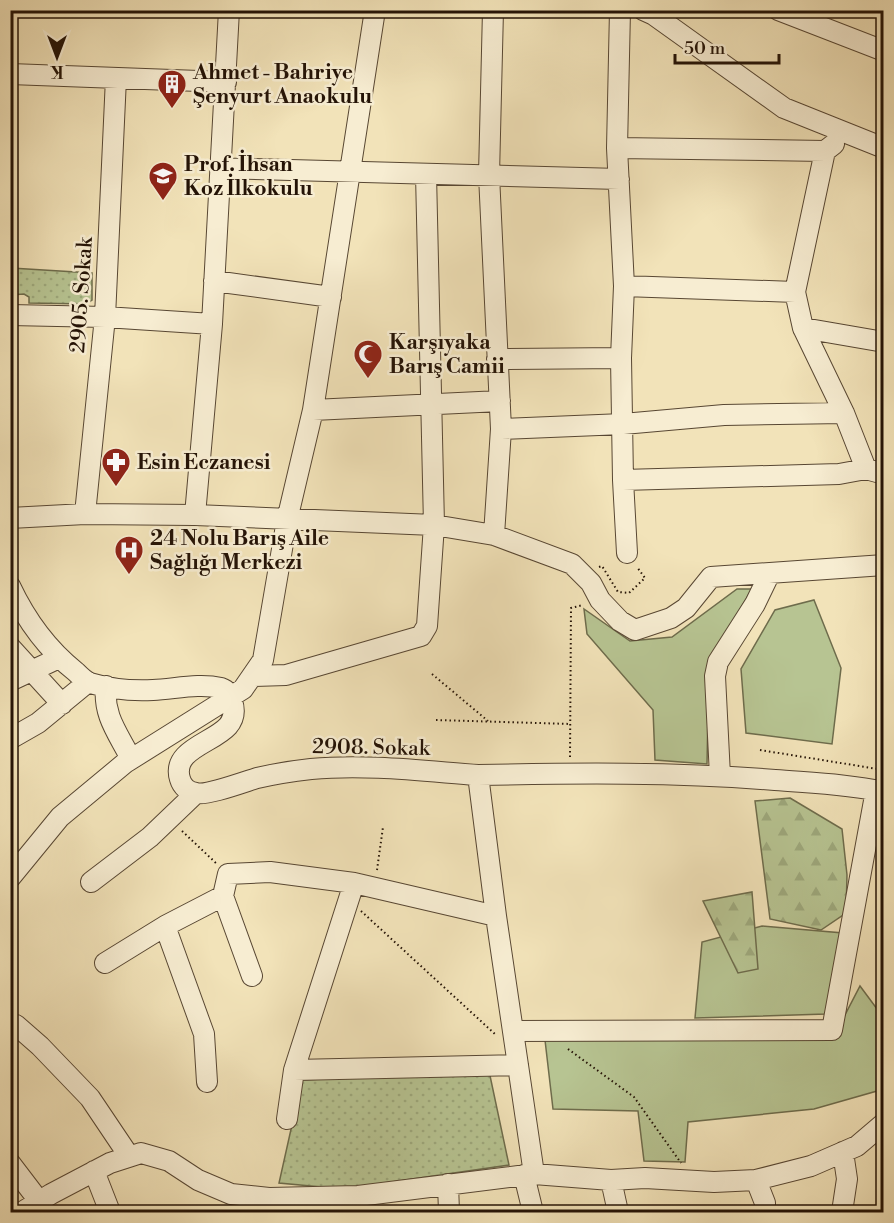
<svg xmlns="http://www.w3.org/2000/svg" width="894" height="1223" viewBox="0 0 894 1223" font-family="'Libre Bodoni',serif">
<defs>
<pattern id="forest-firs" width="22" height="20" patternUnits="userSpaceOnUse" patternTransform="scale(1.5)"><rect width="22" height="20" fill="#b7c492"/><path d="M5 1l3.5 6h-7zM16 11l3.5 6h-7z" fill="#9da87c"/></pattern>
<pattern id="park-dots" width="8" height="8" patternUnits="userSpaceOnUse" patternTransform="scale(1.5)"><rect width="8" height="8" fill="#b7c492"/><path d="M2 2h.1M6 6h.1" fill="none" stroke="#9da87c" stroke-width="1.8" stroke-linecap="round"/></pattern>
</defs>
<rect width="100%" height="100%" fill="#f2e3b9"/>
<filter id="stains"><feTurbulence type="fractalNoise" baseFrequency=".00333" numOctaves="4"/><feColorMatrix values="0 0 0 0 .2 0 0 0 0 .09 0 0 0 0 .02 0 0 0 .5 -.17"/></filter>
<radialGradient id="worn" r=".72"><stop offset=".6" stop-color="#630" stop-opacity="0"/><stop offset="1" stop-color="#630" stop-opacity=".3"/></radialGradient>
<path fill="#b7c492" stroke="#6e6c4c" stroke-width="1.5" d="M737,589H752L709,663L707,764L655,760L653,710L587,634L584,609L630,641L672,637Z
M814,600L841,668L832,744L746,733L741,669L775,610Z
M762,926L843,933L826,1014L695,1018L702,942Z
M860,986L883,1017V1086L877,1091L814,1109L688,1122L685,1162L644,1161L638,1111L553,1109L545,1040H832Z"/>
<path fill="url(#forest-firs)" stroke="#6e6c4c" stroke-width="1.5" d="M790,798L842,829L847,875L846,913L821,930L770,919L755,801Z
M752,892L758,969L738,973L703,901Z"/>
<path fill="url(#park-dots)" stroke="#6e6c4c" stroke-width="1.5" d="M11,268L92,273V300L86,304L29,303V297L24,294L11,295Z
M489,1071L509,1165L343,1189L279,1183L302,1080Z"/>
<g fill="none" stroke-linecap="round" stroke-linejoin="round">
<g stroke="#584733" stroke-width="22">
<path id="minor" d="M493,10L489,175L501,429L494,535
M620,10L617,148L624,286L621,358L623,480L627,553
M643,10L654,15L784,108L884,148
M778,10L884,51
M10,74L226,82
M617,148L825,151L834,144
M825,151L795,292L803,328L884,342
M220,168L619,179
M214,281L331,297
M624,286L795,292
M10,315L105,317L212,324
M803,328L844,413L866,469
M497,359L621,358
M313,410L500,401
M501,429L623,424L724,415L844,413
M623,480L839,474L866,469L884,474
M85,514L105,317L116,78
M195,515L212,324L229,10
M10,518L85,514L195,515L434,525L494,535L572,564L591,583L600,600L620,621L635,630L671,618L686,608L711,577L884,565
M10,586C26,620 47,649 76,672C80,676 85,681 90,683C110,689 133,691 153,690C175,689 199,683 221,688C227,690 231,695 232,701C235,710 234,719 228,726C213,743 171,750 180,779C182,786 188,792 196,793C206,796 244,782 257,778C274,774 293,771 311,769C367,764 423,771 478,775L496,916L534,1174
M10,647L62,704
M254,676L286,675L421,636L427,626L434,525L426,174
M10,681L59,658
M106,686C103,716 118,733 131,759
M10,739L38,723L88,682
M478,775C577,773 676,772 775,780C811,783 848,784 884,792
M720,776L715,676L718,662L755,604L770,573
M10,878L60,817L125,763L243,689L263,660L287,520L313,410L375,10
M91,882L150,837L196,793
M223,896L252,976
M165,926L204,1034L207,1082
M105,963L165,926L223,896L228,874L270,872L354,883L496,916
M16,1025L40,1046L90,1098L129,1156
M513,1031L832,1030L876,790
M294,1070L518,1065
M287,1119L294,1070L354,883
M10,1163L39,1201
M94,1171L110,1212
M524,1175L533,1212
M611,1180L618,1212
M756,1180L765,1203L764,1212
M448,1184L449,1212
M22,1212L51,1194L110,1163L141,1153L169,1161L198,1180L231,1194L269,1198L358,1196L534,1174L611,1180L645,1178L714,1182L756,1180L811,1166L857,1146L884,1123
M842,1212L847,1179L843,1152"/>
</g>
<path stroke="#241306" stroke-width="2" stroke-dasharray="1.5 3" stroke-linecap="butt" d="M599,567L602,566L618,592L629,593L645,578L637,567
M432,674L488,721
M436,720L571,724
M760,750L884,770
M570,757L571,608L583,605
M182,831L217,864
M377,870L383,827
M361,911L496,1035
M568,1049L634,1097L681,1163"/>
<use href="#minor" stroke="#f7edd2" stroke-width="20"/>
</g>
<defs>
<g id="building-pin" transform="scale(1.5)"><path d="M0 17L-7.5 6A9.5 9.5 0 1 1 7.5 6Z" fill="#8f2418" stroke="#f7edd2"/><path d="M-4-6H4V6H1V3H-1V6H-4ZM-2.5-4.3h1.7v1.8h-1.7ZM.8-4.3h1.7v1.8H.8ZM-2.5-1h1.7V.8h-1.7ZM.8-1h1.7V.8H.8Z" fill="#fff"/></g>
<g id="school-pin" transform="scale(1.5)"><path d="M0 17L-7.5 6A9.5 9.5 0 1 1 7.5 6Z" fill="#8f2418" stroke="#f7edd2"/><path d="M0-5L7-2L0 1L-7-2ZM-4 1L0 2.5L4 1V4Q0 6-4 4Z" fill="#fff"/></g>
<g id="mosque-pin" transform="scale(1.5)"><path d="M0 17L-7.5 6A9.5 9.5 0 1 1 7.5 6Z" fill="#8f2418" stroke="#f7edd2"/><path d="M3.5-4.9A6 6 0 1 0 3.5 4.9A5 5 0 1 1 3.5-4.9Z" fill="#fff"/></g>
<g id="pharmacy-pin" transform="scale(1.5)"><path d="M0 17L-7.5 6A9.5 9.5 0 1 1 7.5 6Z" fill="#8f2418" stroke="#f7edd2"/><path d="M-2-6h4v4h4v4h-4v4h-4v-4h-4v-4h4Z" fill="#fff"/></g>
<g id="hospital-pin" transform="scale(1.5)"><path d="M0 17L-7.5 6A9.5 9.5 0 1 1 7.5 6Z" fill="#8f2418" stroke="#f7edd2"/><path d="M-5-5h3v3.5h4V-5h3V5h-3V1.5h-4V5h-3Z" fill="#fff"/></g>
</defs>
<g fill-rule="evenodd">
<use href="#building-pin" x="172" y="84"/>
<use href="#school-pin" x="163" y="176"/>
<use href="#mosque-pin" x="368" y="354"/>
<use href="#pharmacy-pin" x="116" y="462"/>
<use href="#hospital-pin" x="129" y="550"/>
</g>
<g text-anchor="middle" stroke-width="5" stroke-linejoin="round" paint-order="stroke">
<g font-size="21" font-weight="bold" fill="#241306" stroke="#f7edd2" text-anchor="start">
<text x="193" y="79">Ahmet - Bahriye<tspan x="193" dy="24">Şenyurt Anaokulu</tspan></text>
<text x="184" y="171">Prof. İhsan<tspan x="184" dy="24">Koz İlkokulu</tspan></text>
<text x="389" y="349">Karşıyaka<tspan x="389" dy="24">Barış Camii</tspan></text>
<text x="137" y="469">Esin Eczanesi</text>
<text x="150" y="545">24 Nolu Barış Aile<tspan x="150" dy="24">Sağlığı Merkezi</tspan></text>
</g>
<g font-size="21" fill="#241306" stroke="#f7edd2">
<text transform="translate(81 295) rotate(-86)" y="7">2905. Sokak</text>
<text transform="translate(371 747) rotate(1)" y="7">2908. Sokak</text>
</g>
</g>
<rect width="894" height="1223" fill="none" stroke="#f2e3b9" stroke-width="36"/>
<rect x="12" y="12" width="870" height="1199" fill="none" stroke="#241306" stroke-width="3"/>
<rect x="18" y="18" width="858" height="1187" fill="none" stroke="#241306" stroke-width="1.5"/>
<g transform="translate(57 57) rotate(180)" stroke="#f7edd2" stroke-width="4.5" paint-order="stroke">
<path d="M0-4.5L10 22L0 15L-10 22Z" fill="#241306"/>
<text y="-9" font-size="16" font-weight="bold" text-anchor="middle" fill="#241306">K</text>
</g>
<path d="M675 54v9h104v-9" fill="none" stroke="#241306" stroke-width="3"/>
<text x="684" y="54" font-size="18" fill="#241306" stroke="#f7edd2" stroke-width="4.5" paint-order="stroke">50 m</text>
<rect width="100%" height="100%" filter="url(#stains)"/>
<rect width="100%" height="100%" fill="url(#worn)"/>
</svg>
